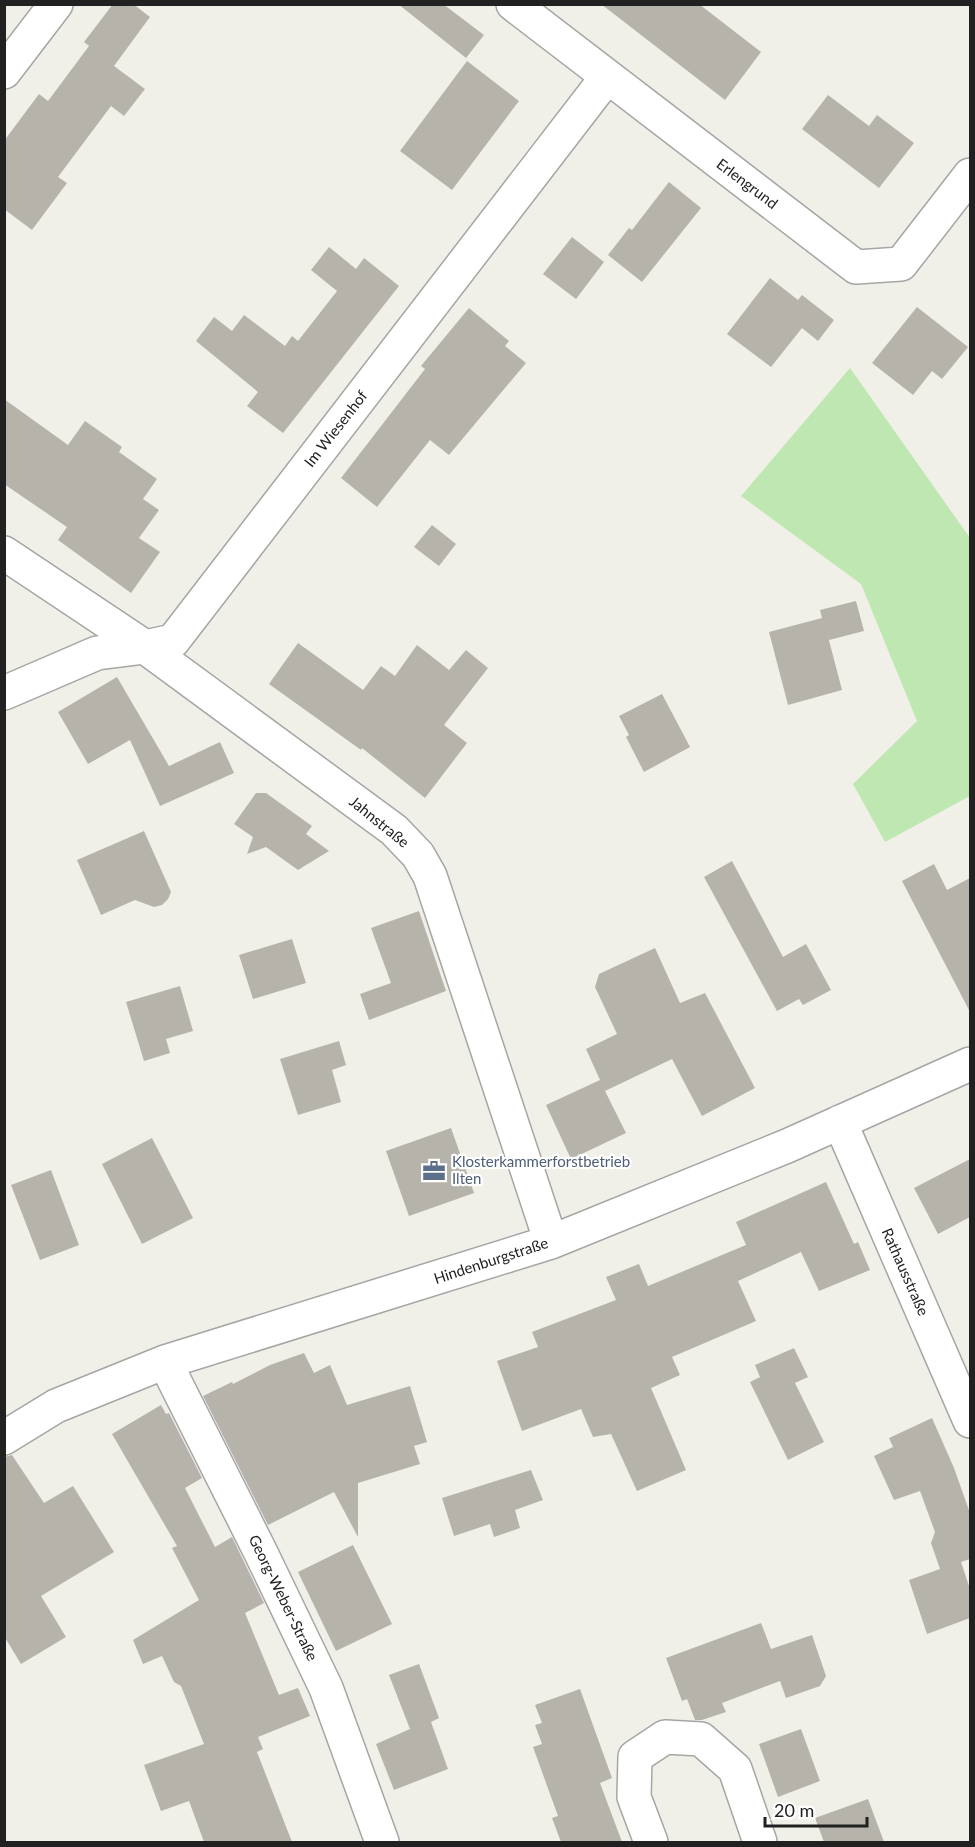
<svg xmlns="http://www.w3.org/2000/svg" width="975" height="1847" viewBox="0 0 975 1847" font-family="Lato,sans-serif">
<rect width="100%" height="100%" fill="#f1f0e8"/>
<path fill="#bfe7b2" d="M850,368L970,538V796L885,842L853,784L917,721L861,584L741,496Z"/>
<path fill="#b6b3ab" d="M113,4H133L150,17L114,66L145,89L124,116L111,106L58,177L67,183L32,230L4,209V141L39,94L48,101L89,46L84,42Z
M398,4H443L484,35L466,58Z
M601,4H699L761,52L725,100Z
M467,61L519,101L452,190L400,151Z
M828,95L869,126L877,115L914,143L879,188L802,129Z
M669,182L701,208L642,282L608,255L629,228L632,230Z
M572,237L604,262L576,299L543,274Z
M329,247L356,269L364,258L399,286L283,433L247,406L258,392L196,341L214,317L232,331L244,315L285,346L292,336L298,341L337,291L311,270Z
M770,278L798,300L802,295L834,320L818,341L802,328L771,367L727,334Z
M917,307L968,347L942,379L932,371L913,395L872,363Z
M469,308L509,341L505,346L526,363L449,455L430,440L377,507L341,478L425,369L421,366Z
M4,399L68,445L85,421L122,447L119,452L157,479L143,499L159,510L139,538L160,552L131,593L58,540L67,527L4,484Z
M432,525L456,544L439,566L414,547Z
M856,601L864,631L829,640L826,629L842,690L788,705L769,632L822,618L820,610Z
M298,643L363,690L381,666L395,676L417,645L449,670L466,650L488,668L444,725L467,743L425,798L362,748L361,750L269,684Z
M117,677L169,766L220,742L234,773L160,806L130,740L88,764L58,712Z
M662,694L690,747L644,772L626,737L629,735L619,716Z
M256,793H266L312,826L306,834L329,851L298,870L266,847L247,854L253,837L234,824Z
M144,831L171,892L168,899L162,905L154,907L135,900L101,915L77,860Z
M732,861L783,957L806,944L831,990L803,1005L799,999L777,1011L704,877Z
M934,864L947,890L970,878V1012L902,881Z
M419,911L446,991L369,1020L360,994L391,983L371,928Z
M292,939L306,983L253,999L239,955Z
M655,948L680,1003L705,993L755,1088L702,1116L672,1059L605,1091L626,1133L571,1159L546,1105L600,1080L586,1049L617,1034L595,987L599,974Z
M180,986L193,1031L166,1039L170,1053L144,1061L126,1002Z
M339,1041L346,1065L332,1070L341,1102L298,1115L280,1059Z
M451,1128L474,1193L409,1216L386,1151Z
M152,1138L193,1218L142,1244L102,1164Z
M970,1159V1217L938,1234L914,1188Z
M51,1170L79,1245L40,1260L11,1185Z
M826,1182L854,1244L858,1242L870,1270L819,1291L801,1252L738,1281L756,1321L672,1357L680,1375L651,1388L686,1470L637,1491L611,1434L593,1437L581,1409L522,1431L497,1361L538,1347L532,1332L616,1300L606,1277L639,1264L648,1286L746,1245L736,1222Z
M794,1348L808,1377L795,1383L824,1442L788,1460L750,1382L760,1377L755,1365Z
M304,1353L314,1373L330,1365L347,1405L410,1386L427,1442L414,1446L420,1464L358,1483V1537L334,1492L268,1525L203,1396L232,1382L233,1384L270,1365Z
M161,1405L166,1414L169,1413L202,1478L185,1488L215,1547L232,1537L264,1603L245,1613L279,1695L298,1688L310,1716L258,1737L263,1749L257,1752L292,1842H204L189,1801L161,1811L144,1765L204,1744L181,1686L174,1682L162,1656L143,1664L133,1640L199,1600L172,1548L177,1546L112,1434Z
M932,1418L954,1468L970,1513V1559L961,1562L970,1589V1618L927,1634L909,1580L940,1569L931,1543L935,1532L920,1491L894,1500L874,1456L893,1447L889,1438Z
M12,1455L44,1503L73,1486L114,1552L41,1596L66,1637L21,1664L4,1636V1457Z
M531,1470L543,1500L515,1510L520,1528L494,1537L490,1524L454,1536L442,1498Z
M353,1545L392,1624L336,1651L298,1572Z
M761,1623L771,1649L812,1635L826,1676L820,1686L786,1698L780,1681L722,1703L726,1712L702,1720H695L687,1699L682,1701L666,1658Z
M419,1664L439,1718L431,1722L448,1769L394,1790L376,1744L410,1729L389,1675Z
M580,1689L612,1778L600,1783L622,1842H561L552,1818L558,1816L533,1747L542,1744L535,1725L542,1723L535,1705Z
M801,1729L820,1781L778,1797L759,1744Z
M868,1799L884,1842H824L815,1818Z"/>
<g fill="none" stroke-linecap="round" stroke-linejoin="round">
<g stroke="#a5a5a5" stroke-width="36">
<path id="minor" d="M513,4L856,267L901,264L970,175
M4,72L56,4
M4,553L145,647L394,830L418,855L430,876L551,1242
M4,693L97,653L145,647L173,641L607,77
M840,1122L970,1421
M165,1362L261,1553L326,1688L382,1842
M4,1438L56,1406L165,1362L551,1242L787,1146L970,1064
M651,1842L634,1797L635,1757L665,1737L701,1739L735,1769L760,1842"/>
</g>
<use href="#minor" stroke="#fff" stroke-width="33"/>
</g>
<defs>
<g id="office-bare" transform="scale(1.8)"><path d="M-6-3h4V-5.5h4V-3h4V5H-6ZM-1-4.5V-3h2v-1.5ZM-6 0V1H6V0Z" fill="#5c6f8a" stroke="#fff" stroke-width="2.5" paint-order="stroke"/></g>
</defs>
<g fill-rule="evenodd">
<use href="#office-bare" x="434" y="1171"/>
</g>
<g text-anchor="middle" stroke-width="4.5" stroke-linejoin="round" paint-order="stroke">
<g font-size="15" fill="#212121" stroke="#fff">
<text transform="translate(747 184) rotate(37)" y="5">Erlengrund</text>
<text transform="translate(336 429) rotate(-52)" y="5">Im Wiesenhof</text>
<text transform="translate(379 822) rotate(39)" y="5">Jahnstraße</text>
<text transform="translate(491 1261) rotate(-18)" y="5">Hindenburgstraße</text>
<text transform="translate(905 1272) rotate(66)" y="5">Rathausstraße</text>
<text transform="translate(283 1598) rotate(64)" y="5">Georg-Weber-Straße</text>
</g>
<g font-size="15" fill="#4e5e75" stroke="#fff" text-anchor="start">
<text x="452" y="1167">Klosterkammerforstbetrieb<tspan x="452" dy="17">Ilten</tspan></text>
</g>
</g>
<rect width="975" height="1847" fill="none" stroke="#212121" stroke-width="12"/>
<path d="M765 1817v9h102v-9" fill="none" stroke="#212121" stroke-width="3"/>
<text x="774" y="1817" font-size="18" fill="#212121" stroke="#ffffff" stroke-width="4.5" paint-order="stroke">20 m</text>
</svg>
